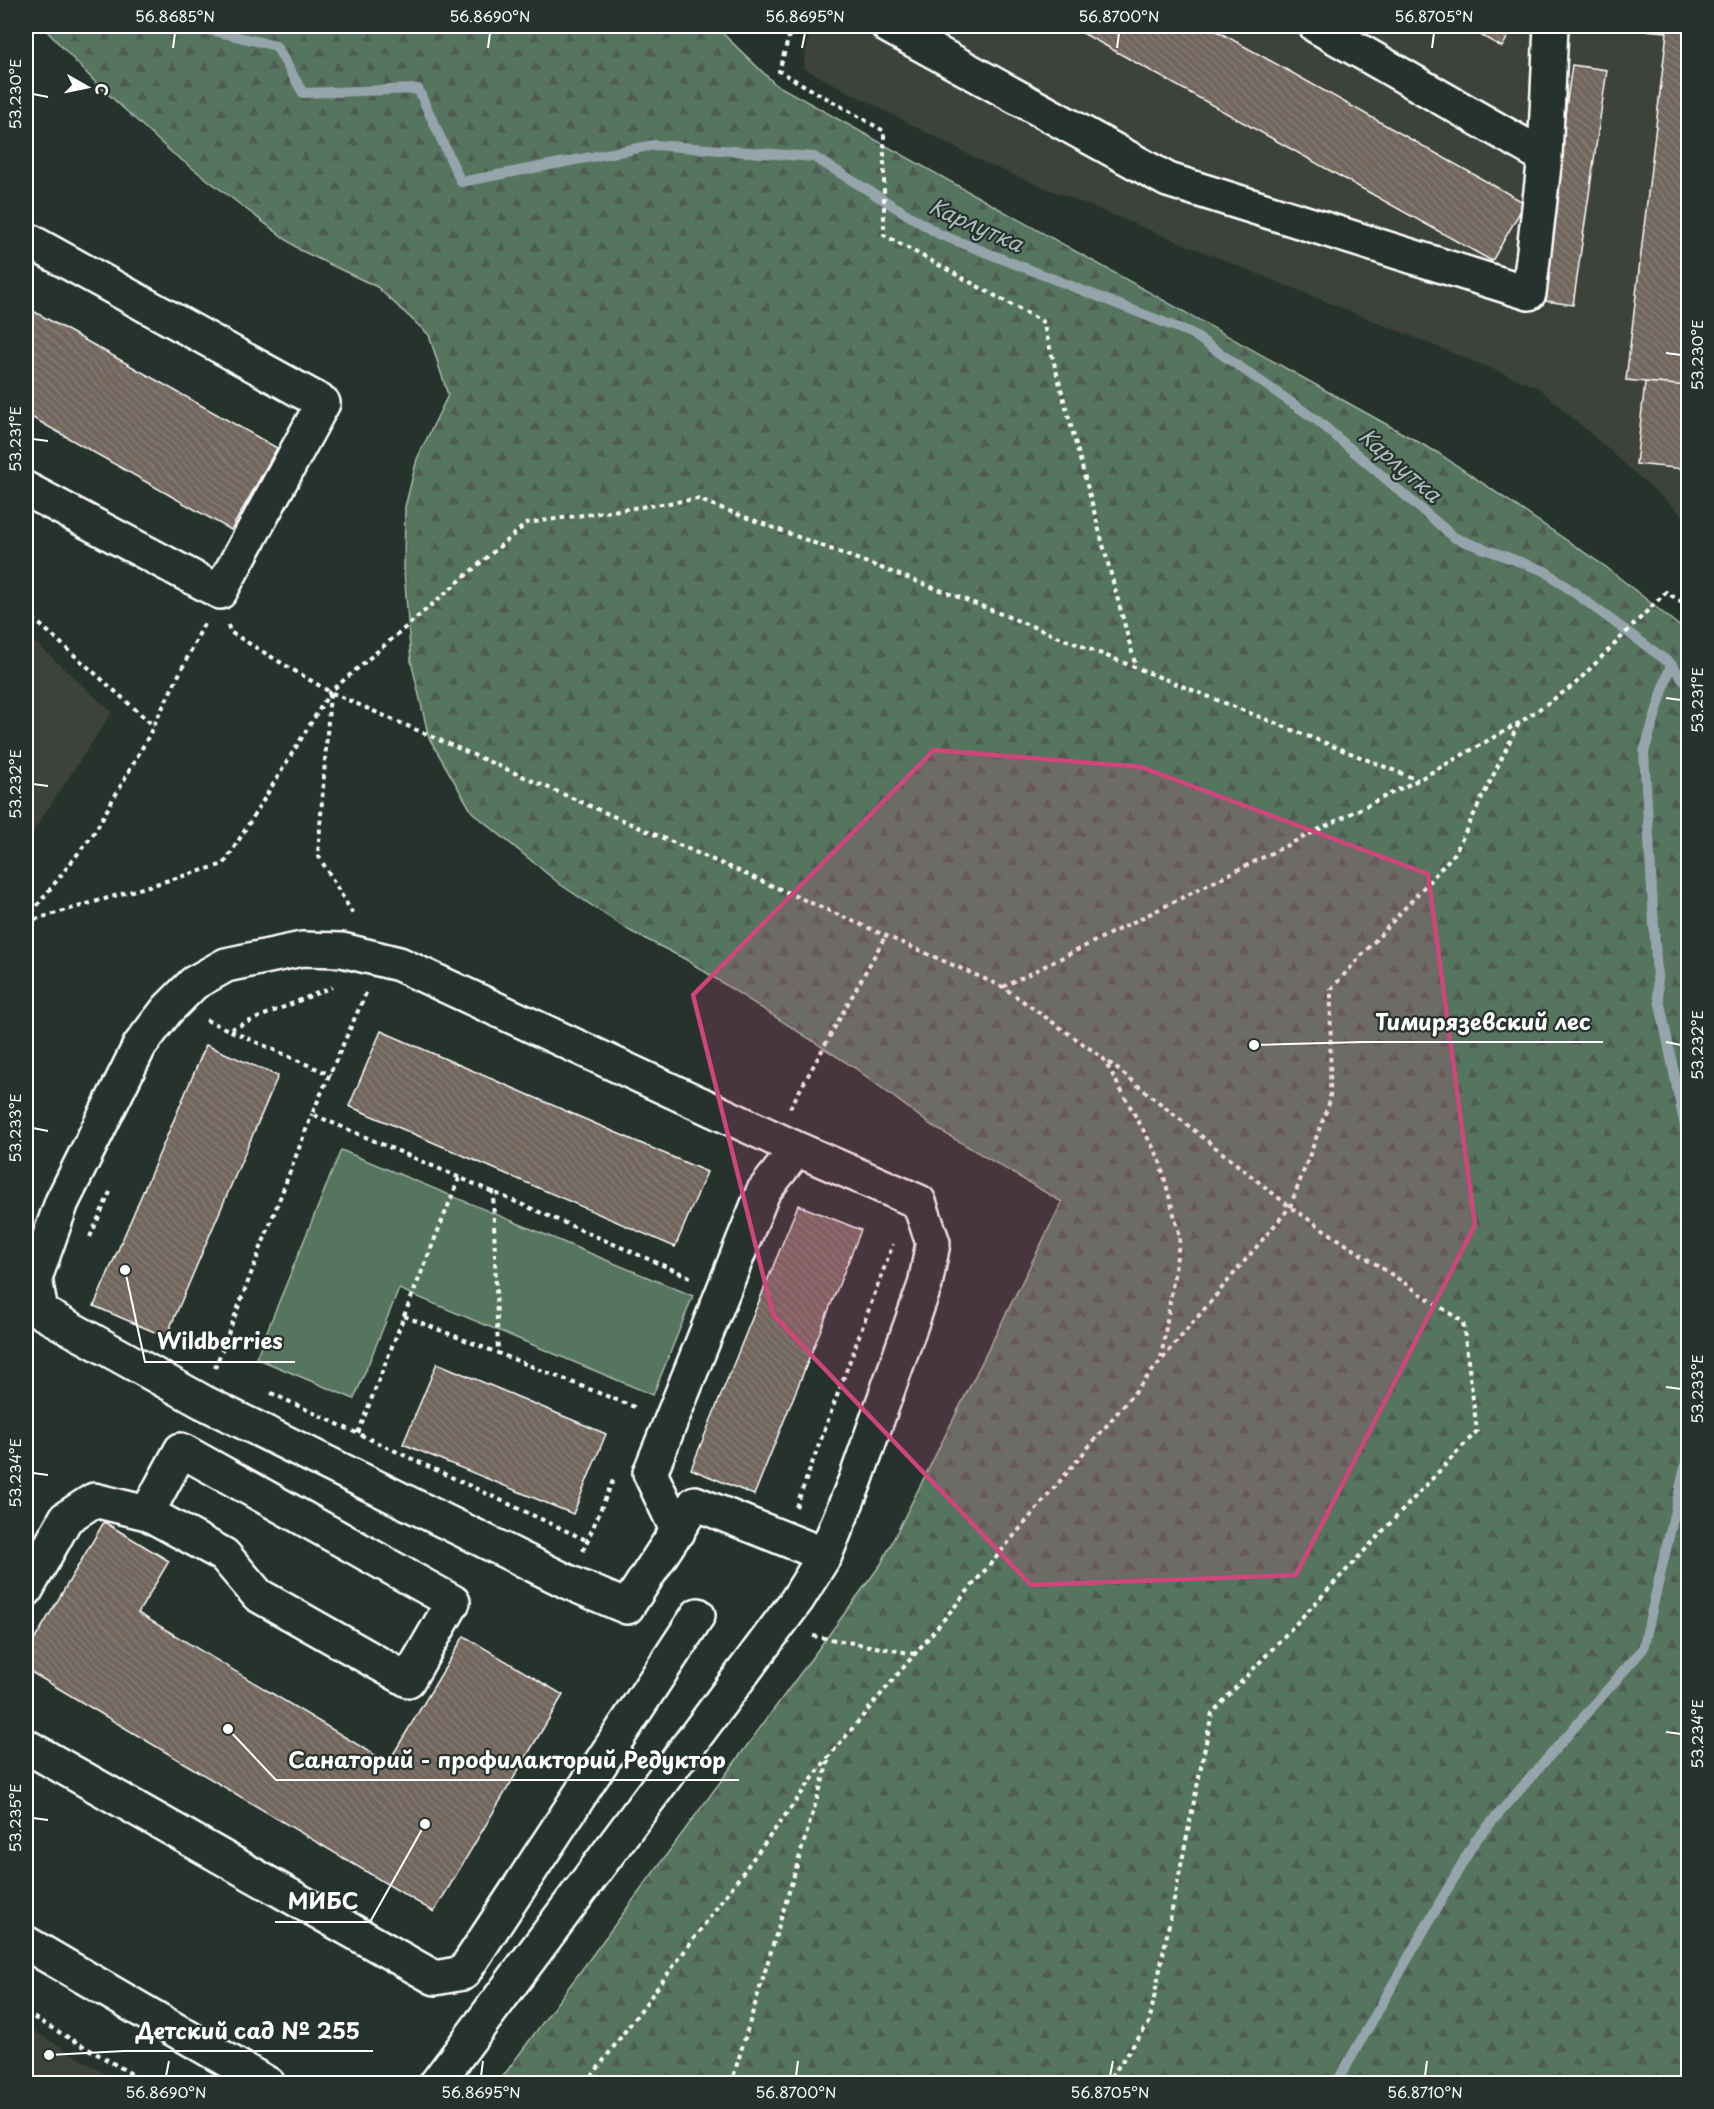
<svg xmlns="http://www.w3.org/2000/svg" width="1714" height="2109" viewBox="0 0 1714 2109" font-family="'Playpen Sans',sans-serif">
<defs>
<pattern id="forest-firs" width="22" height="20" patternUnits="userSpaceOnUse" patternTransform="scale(1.5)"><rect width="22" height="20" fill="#55755e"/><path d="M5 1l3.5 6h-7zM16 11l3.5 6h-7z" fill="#505c53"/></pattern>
<pattern id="building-back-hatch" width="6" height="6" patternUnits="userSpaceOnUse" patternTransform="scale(1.5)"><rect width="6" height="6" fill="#71655c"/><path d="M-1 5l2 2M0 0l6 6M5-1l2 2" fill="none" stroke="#867c74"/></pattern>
</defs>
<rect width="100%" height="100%" fill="#26332d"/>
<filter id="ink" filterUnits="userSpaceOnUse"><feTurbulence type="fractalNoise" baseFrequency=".0167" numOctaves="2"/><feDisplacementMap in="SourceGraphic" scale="12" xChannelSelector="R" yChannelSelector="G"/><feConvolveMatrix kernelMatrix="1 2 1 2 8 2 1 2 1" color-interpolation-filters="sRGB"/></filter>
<g filter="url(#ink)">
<path fill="#3c423b" d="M811,26H1688V520L1539,388L987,164L803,68Z
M26,634L112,712L26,842Z
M26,2026L120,2083H26Z"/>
<path fill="url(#forest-firs)" stroke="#aabaae" stroke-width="1.5" d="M42,26H715L775,84L1438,453L1606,567L1688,633V2083H498L881,1564L1062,1202L931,1125L855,1068L685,959L630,931L561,885L472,812L429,738L411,661L404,570L405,507L417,459L448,395L429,335L377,287L300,250L171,152L97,84Z"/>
<path fill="#55755e" stroke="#aabaae" stroke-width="1.5" d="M341,1150L693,1296L653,1395L399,1289L354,1399L256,1358Z"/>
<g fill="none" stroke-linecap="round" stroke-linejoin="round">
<path stroke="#96a5ac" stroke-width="10" d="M194,26L276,46L303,93L418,89L461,182L654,145L814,157L939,234L1191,333L1318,421L1455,538L1545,571L1671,664L1688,685
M1671,664L1644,752L1658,994L1688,1142
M1336,2084L1475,1841L1643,1649L1688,1454"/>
</g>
<path fill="url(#building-back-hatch)" stroke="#fff" stroke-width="1.5" d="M1070,26H1208L1525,203L1492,261Z
M1464,26H1514L1502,47Z
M1646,26H1688V386L1626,380L1667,32L1645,30Z
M1572,65L1607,70L1573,305L1539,300Z
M26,307L277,448L231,530L26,414Z
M1645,382L1688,386V433L1685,469L1636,464Z
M381,1031L707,1172L675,1247L349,1106Z
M206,1045L278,1076L166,1337L94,1306Z
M798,1205L861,1230L754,1495L691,1469Z
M437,1363L606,1434L573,1514L403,1444Z
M104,1522L169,1561L138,1613L388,1763L464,1636L563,1695L434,1912L26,1669V1654Z"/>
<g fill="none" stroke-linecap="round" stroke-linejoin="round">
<g stroke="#fff" stroke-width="38">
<path id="minor" d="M888,26L1168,180L1529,293L1545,157L1551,26
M1316,26L1545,157
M26,239L323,403L220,592L26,489
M678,1532L650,1473L763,1192L797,1149
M26,1590L66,1518L94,1500L147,1513L224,1555L258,1595L408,1680L453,1602L181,1450L147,1513
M26,1746L435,1978L463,1973L698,1615
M26,1943L268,2084
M436,2084L797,1600L825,1555L856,1479L925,1285L933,1243L919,1202L797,1149L399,964L342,950L302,949L226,965L194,983L167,1010L140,1045L62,1202L35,1278L41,1312L203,1402L568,1582L627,1607L695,1503L825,1555"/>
</g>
<path stroke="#fff" stroke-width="4" stroke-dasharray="4.5 4.5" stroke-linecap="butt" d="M792,26L779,71L884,131V235L1043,322L1136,667
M26,612L154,726
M228,625L230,632L330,692L1003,987L1103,1058L1159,1158L1180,1237L1161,1359
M330,694L318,855L354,916
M26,920L94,833L146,741L204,624
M26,922L224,864L330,692L527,523L697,499L961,598L1418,780
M1003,987L1418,780L1519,723L1574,685L1666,592L1688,606
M366,993L312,1114L690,1277
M206,1020L331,1075
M231,1029L332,987
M790,1108L886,935
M493,1190L498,1354
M90,1237L110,1192
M404,1316L460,1176
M215,1368L312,1114
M271,1393L588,1541
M358,1433L404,1316L637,1408
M796,1507L893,1244
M583,1551L614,1478
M813,1636L915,1654
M26,2013L149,2084
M586,2084L830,1755L1290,1207L1330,1101L1331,989L1455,853L1519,723
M731,2084L829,1759
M1106,2084L1149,2023L1212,1713L1477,1431L1463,1322L1290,1207L1106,1060"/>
<use href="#minor" stroke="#26332d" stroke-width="33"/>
</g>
</g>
<path fill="#ce467c" fill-opacity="0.2" stroke="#ce467c" stroke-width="4.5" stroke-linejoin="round" d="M934,750L1141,767L1428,874L1475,1225L1296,1575L1031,1585L773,1315L693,995Z"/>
<path fill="none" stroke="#fff" stroke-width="2" d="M173,48L175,33M488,48L490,33M802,48L805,33M1117,48L1119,33M1432,48L1434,33M33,94L48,97M1666,353L1681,355M33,439L48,441M1666,698L1681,700M33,784L48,786M1666,1042L1681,1045M33,1128L48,1131M1666,1387L1681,1389M33,1473L48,1475M1666,1732L1681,1734M33,1818L48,1820M166,2076L169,2061M481,2076L483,2061M796,2076L798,2061M1110,2076L1113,2061M1425,2076L1427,2061"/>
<g text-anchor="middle" stroke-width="4.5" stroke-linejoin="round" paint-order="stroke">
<g font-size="22" font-style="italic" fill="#b0bcc1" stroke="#26332d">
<text transform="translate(976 225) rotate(24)" y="8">Карлутка</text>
<text transform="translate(1400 465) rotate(41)" y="8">Карлутка</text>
</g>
</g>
<path fill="none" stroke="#fff" stroke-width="2" d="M1254 1045L1363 1042H1603M125 1270L145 1362H295M228 1729L276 1780H739M425 1824L370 1922H275M49 2055L124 2051H373"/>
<g fill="#fff" stroke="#26332d" stroke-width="2">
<circle cx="1254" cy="1045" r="6"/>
<circle cx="125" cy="1270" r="6"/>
<circle cx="228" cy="1729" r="6"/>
<circle cx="425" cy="1824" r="6"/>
<circle cx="49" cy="2055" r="6"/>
</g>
<g font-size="22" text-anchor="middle" font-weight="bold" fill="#fff" stroke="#26332d" stroke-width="4.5" stroke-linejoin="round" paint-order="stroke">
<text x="1483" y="1030">Тимирязевский лес</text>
<text x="220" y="1349">Wildberries</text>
<text x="507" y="1768">Санаторий - профилакторий Редуктор</text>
<text x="323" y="1909">МИБС</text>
<text x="248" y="2039">Детский сад № 255</text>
</g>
<rect width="1714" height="2109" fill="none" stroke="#26332d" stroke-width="66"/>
<g transform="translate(87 87) rotate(99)" stroke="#26332d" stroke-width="4.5" paint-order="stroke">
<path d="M0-4.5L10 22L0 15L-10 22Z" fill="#ffffff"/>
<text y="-9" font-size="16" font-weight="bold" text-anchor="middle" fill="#ffffff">С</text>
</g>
<rect x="33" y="33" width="1648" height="2043" fill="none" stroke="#fff" stroke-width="2"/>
<g font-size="15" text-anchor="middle" fill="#fff">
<text x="175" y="22">56.8685°N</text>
<text x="490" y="22">56.8690°N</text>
<text x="805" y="22">56.8695°N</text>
<text x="1119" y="22">56.8700°N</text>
<text x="1434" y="22">56.8705°N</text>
<text transform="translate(16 94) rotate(-90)" y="5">53.230°E</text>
<text transform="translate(1698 355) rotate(-90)" y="5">53.230°E</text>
<text transform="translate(16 439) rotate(-90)" y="5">53.231°E</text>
<text transform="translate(1698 700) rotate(-90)" y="5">53.231°E</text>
<text transform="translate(16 784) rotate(-90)" y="5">53.232°E</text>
<text transform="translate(1698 1045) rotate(-90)" y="5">53.232°E</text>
<text transform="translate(16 1128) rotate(-90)" y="5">53.233°E</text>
<text transform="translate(1698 1389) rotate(-90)" y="5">53.233°E</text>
<text transform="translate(16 1473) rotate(-90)" y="5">53.234°E</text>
<text transform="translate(1698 1734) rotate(-90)" y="5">53.234°E</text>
<text transform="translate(16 1818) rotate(-90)" y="5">53.235°E</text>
<text x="166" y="2098">56.8690°N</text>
<text x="481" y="2098">56.8695°N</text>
<text x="796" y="2098">56.8700°N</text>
<text x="1110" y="2098">56.8705°N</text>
<text x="1425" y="2098">56.8710°N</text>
</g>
</svg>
